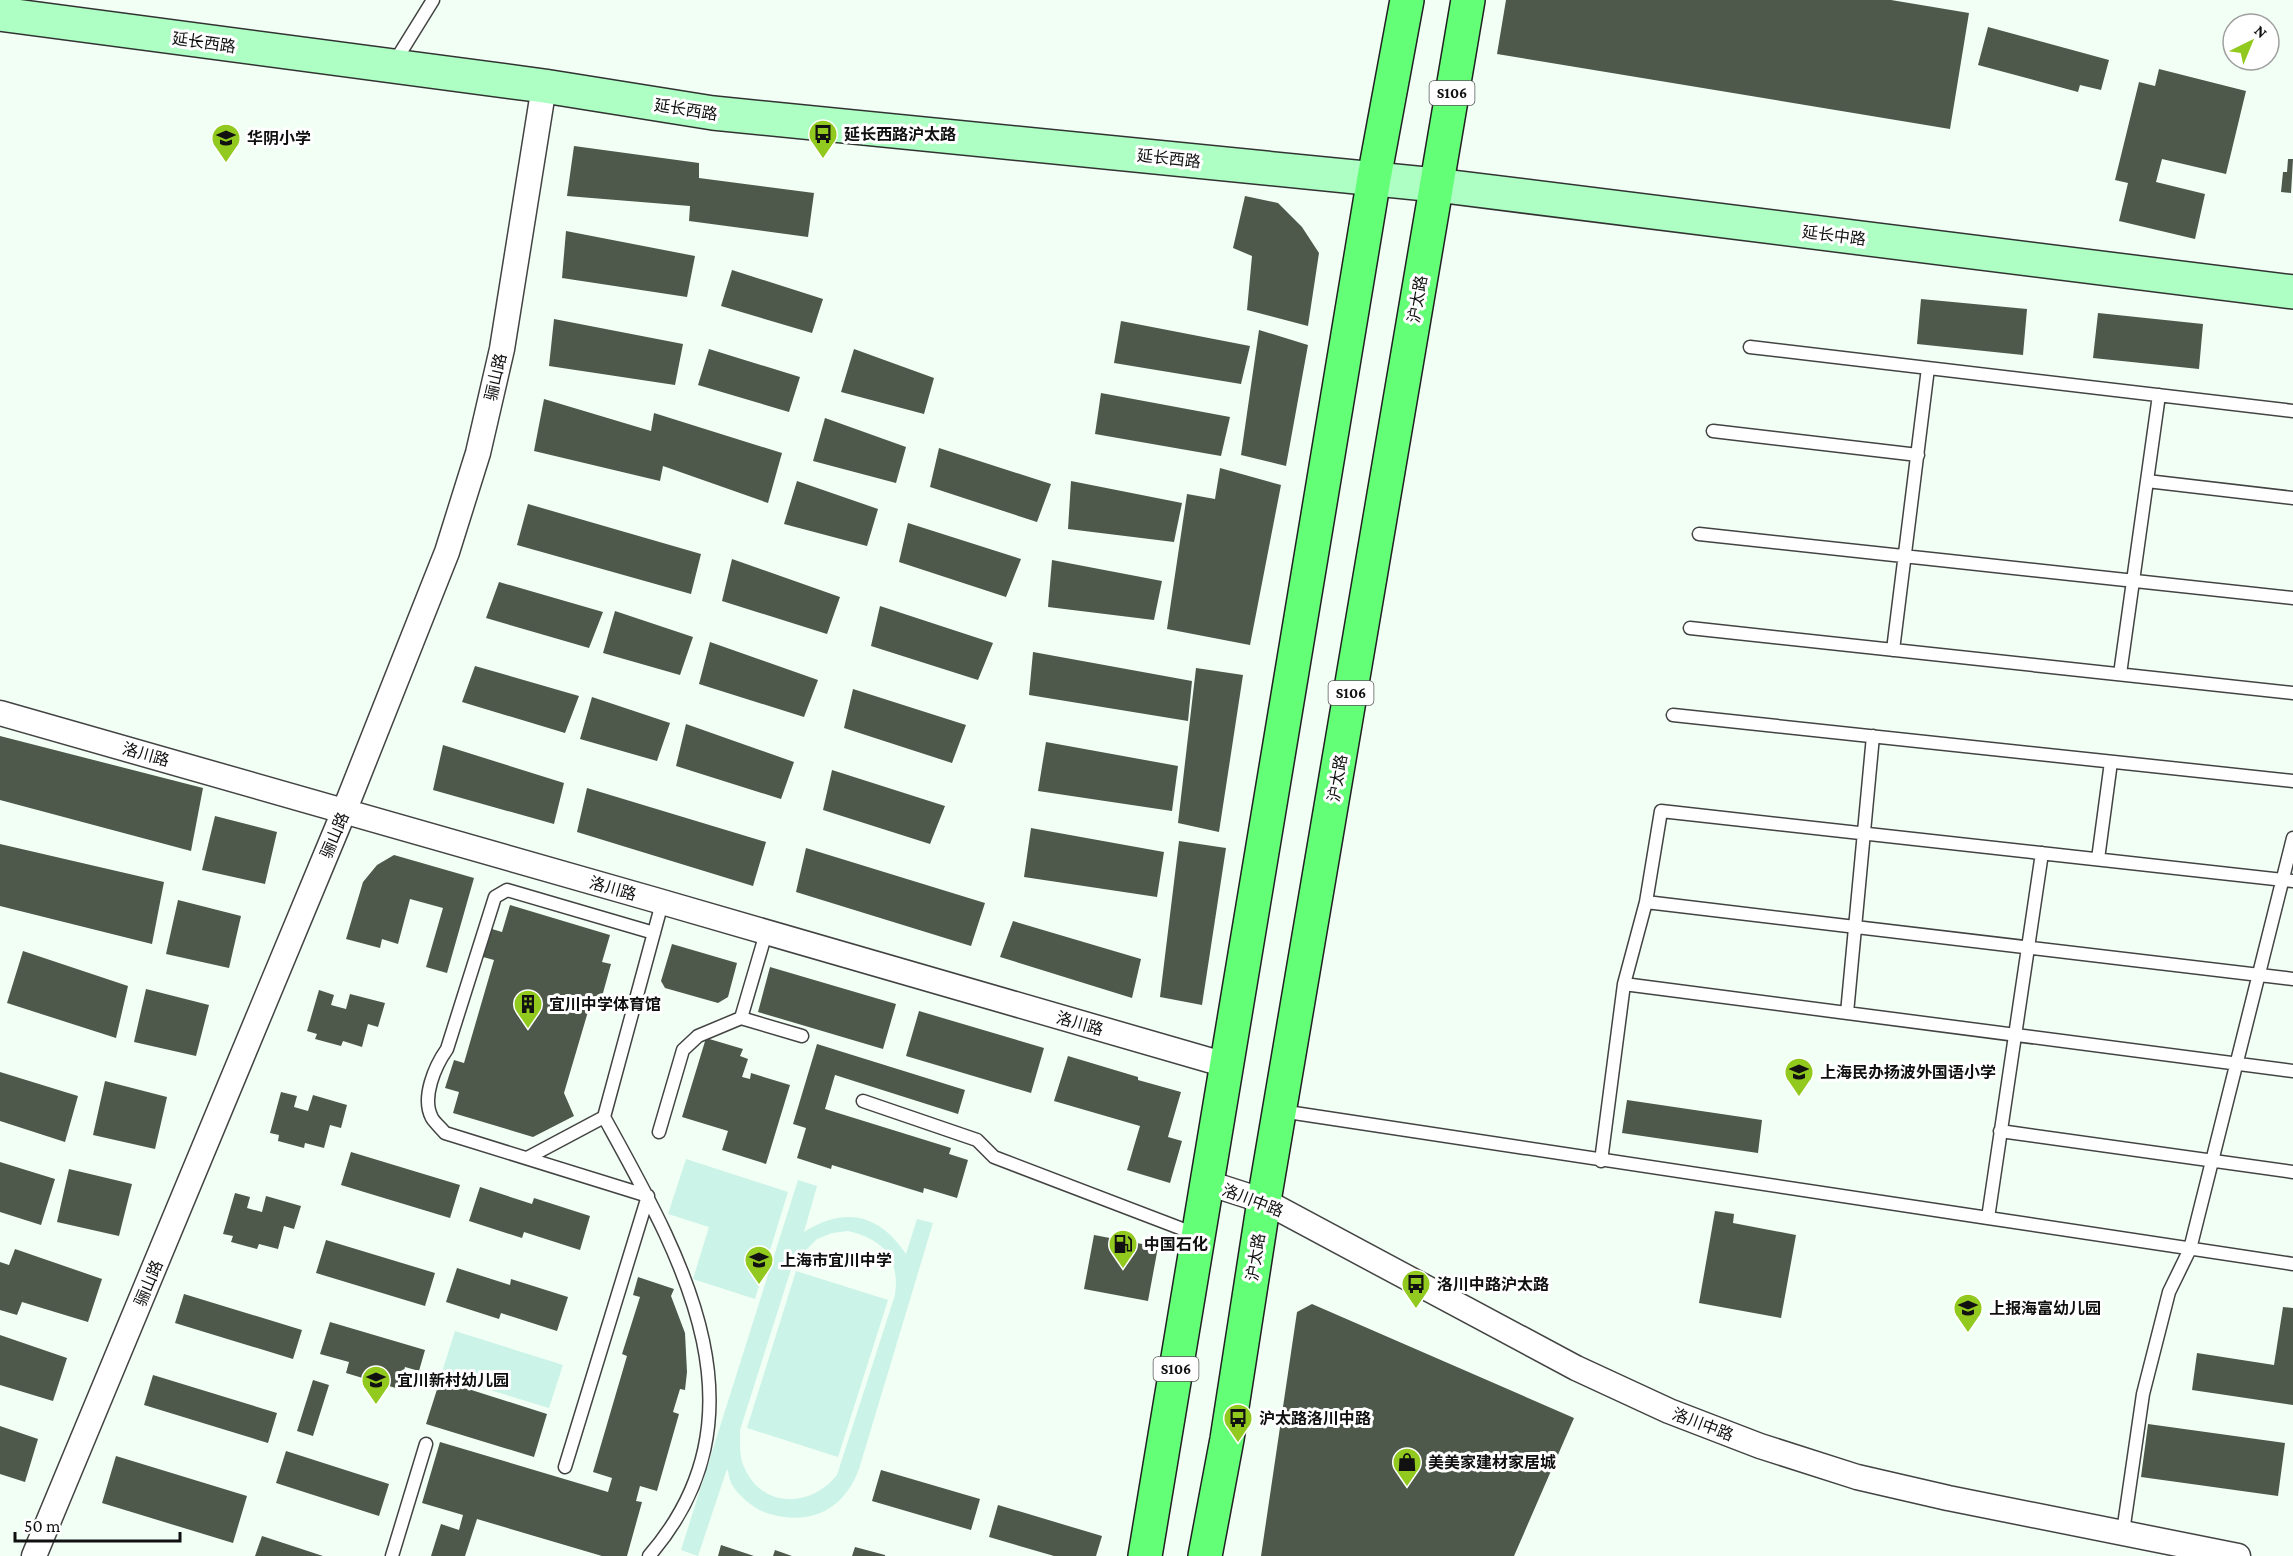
<svg xmlns="http://www.w3.org/2000/svg" width="2293" height="1556" viewBox="0 0 2293 1556" font-family="'Crimson Pro','Noto Sans SC',serif">
<rect width="100%" height="100%" fill="#f2fff5"/>
<path fill="#cbf3e8" fill-rule="evenodd" d="M686,1159L788,1192L755,1299L693,1279L709,1227L668,1214Z
M798,1180L817,1186L804,1232C845,1206 879,1214 906,1254L917,1219L933,1223L859,1469C844,1509 812,1526 770,1514C755,1510 739,1497 731,1483C729,1479 729,1473 727,1469L698,1556L681,1550ZM848,1231C883,1239 900,1258 895,1295L837,1475C811,1508 762,1509 744,1467C739,1455 740,1442 740,1430L793,1263L817,1239L832,1233Z
M796,1271L888,1300L838,1457L747,1428Z
M455,1331L563,1365L549,1408L441,1375Z"/>
<path fill="#4e594b" d="M1506,0H1891L1969,13L1950,129L1497,54Z
M1988,27L2109,60L2101,90L2080,85L2078,92L1978,65Z
M2159,69L2246,91L2226,174L2162,159L2156,182L2205,194L2195,239L2119,221L2128,183L2115,180L2139,82L2155,86Z
M574,146L699,163V178L814,193L808,237L689,221L690,206L567,196Z
M2288,159H2293L2291,193L2281,192L2283,172H2287Z
M1245,196L1278,203L1302,227L1319,253L1308,326L1247,310L1252,256L1233,248Z
M566,231L695,256L687,297L562,278Z
M732,270L823,299L812,333L721,306Z
M1921,299L2027,309L2023,355L1917,344Z
M2098,313L2203,324L2199,369L2093,358Z
M554,319L683,344L675,385L549,366Z
M1121,321L1250,346L1241,384L1114,363Z
M1259,330L1308,345L1286,466L1241,455Z
M709,349L800,377L789,412L698,385Z
M854,349L934,378L924,414L841,392Z
M1101,393L1230,417L1221,456L1095,434Z
M544,399L651,431L654,413L782,453L768,503L663,466L660,481L534,451Z
M825,418L906,447L896,483L813,461Z
M939,448L1051,484L1037,522L930,487Z
M1220,468L1281,485L1250,645L1167,629L1187,494L1215,499Z
M797,481L878,509L867,546L784,524Z
M1071,481L1182,503L1174,542L1068,529Z
M528,504L701,554L691,594L517,545Z
M908,523L1021,559L1006,597L899,562Z
M732,559L840,597L827,634L722,601Z
M1052,560L1162,581L1154,620L1048,607Z
M499,582L603,612L589,648L486,618Z
M880,606L993,643L978,680L871,646Z
M615,611L693,637L680,675L603,653Z
M710,642L818,680L804,717L699,684Z
M1033,652L1192,681L1188,721L1029,695Z
M475,666L579,696L565,733L462,702Z
M1196,668L1243,675L1219,832L1178,823Z
M853,689L966,725L952,763L844,728Z
M592,697L670,723L657,761L580,739Z
M686,724L794,762L781,799L676,766Z
M0,736L203,788L191,851L0,800Z
M1046,742L1178,766L1172,811L1038,791Z
M443,745L564,783L554,824L433,790Z
M832,770L945,806L930,844L823,810Z
M587,788L766,842L753,886L577,832Z
M215,816L277,832L265,884L202,870Z
M1031,828L1164,852L1157,897L1024,877Z
M1179,841L1226,848L1202,1005L1160,997Z
M0,844L164,882L152,944L0,906Z
M806,848L985,903L971,946L796,892Z
M394,855L474,878L447,973L426,967L443,908L410,899L398,944L382,939L380,948L346,939L363,882L377,865Z
M178,900L241,916L229,968L166,954Z
M510,905L610,935L602,962L611,964L603,993L592,998L564,1093L574,1116L533,1137L453,1113L459,1092L445,1088L454,1060L464,1063L494,960L483,957L492,929L502,932Z
M1013,921L1141,959L1132,998L1000,957Z
M672,944L737,963L728,997L718,1003L665,988L661,981Z
M23,951L128,986L116,1038L7,1003Z
M770,967L896,1004L883,1049L758,1012Z
M146,989L209,1005L196,1056L134,1042Z
M319,990L334,995L331,1005L346,1009L350,994L385,1003L378,1027L368,1024L362,1047L343,1041L341,1046L315,1039L317,1034L307,1031Z
M919,1011L1044,1048L1031,1093L906,1056Z
M706,1038L743,1049L740,1056L748,1059L742,1077L750,1079L751,1073L790,1085L766,1164L722,1150L728,1131L682,1117Z
M817,1044L965,1090L958,1114L835,1075L825,1109L951,1148L949,1154L968,1160L957,1198L924,1188L923,1193L832,1165L831,1169L797,1158L806,1128L793,1124Z
M1068,1056L1138,1077V1080L1181,1092L1168,1137L1182,1141L1170,1183L1127,1170L1140,1126L1054,1101Z
M0,1072L78,1096L65,1142L0,1121Z
M105,1081L167,1097L155,1149L93,1135Z
M281,1092L297,1096L294,1107L308,1111L313,1095L347,1105L341,1128L330,1125L324,1148L305,1143L304,1148L278,1141L279,1135L270,1133Z
M1627,1100L1762,1120L1758,1153L1622,1133Z
M351,1152L460,1185L450,1218L341,1185Z
M0,1162L55,1179L41,1225L0,1212Z
M69,1169L132,1184L119,1236L57,1222Z
M480,1187L532,1204L534,1198L590,1216L580,1250L524,1232L522,1238L469,1221Z
M235,1193L250,1197L247,1208L262,1212L266,1196L301,1206L294,1229L284,1226L278,1249L259,1244L257,1249L231,1242L233,1236L223,1234Z
M1715,1211L1734,1214L1733,1223L1796,1235L1781,1318L1699,1303Z
M1094,1235L1158,1247L1148,1301L1084,1289Z
M326,1240L435,1273L425,1306L316,1273Z
M15,1249L102,1279L88,1322L22,1302L17,1315L0,1310V1262L9,1265Z
M457,1268L510,1285L511,1279L568,1297L557,1331L501,1313L499,1319L446,1302Z
M638,1277L674,1289L671,1296L685,1333L687,1372L685,1390L680,1389L673,1412L679,1414L657,1491L640,1486L636,1501L642,1502L627,1556H602L477,1519L465,1556H431L441,1524L459,1530L463,1515L422,1503L440,1442L608,1492L612,1478L593,1472L627,1356L622,1354L640,1297L633,1295Z
M184,1294L302,1330L293,1359L175,1323Z
M1312,1304L1574,1418L1514,1556H1261L1297,1312Z
M2283,1307L2293,1308V1405L2192,1390L2197,1353L2274,1365Z
M330,1322L425,1350L419,1371L405,1367L399,1389L346,1373L349,1362L320,1354Z
M0,1335L67,1358L53,1401L0,1385Z
M153,1375L277,1413L268,1443L144,1405Z
M313,1380L329,1385L313,1436L297,1431Z
M440,1380L547,1414L534,1457L426,1424Z
M2148,1424L2285,1443L2278,1496L2141,1477Z
M0,1426L38,1439L25,1482L0,1474Z
M286,1451L389,1484L379,1516L276,1483Z
M116,1456L247,1496L233,1543L102,1503Z
M881,1470L980,1499L971,1530L872,1501Z
M998,1505L1102,1536L1096,1556H1054L989,1537Z
M262,1536L323,1556H255Z
M721,1545L754,1556H718Z
M855,1547L885,1555V1556H852Z
M775,1550L792,1556H773Z"/>
<g fill="none" stroke-linecap="round" stroke-linejoin="round">
<g stroke="#434343" stroke-width="15">
<path id="lane" d="M394,63L433,0
M1750,347L2293,411
M1713,431L1918,455
M2147,481L2293,498
M1699,534L2293,598
M1690,628L2293,693
M1893,650L1928,368
M2120,674L2159,395
M1673,715L2293,781
M2098,859L2111,762
M1646,902L2293,979
M1624,984L2293,1071
M1847,1013L1873,736
M741,1018L802,1036
M863,1101L977,1140L994,1157L1198,1235
M1281,1111L1988,1218L2042,853
M2000,1131L2293,1172
M659,1132L683,1050L698,1036L741,1018L766,933
M527,1158L604,1117
M1601,1161L1624,984L1646,902L1661,811L2293,881
M1988,1218L2293,1264
M565,1467L648,1196L445,1133C441,1128 435,1123 432,1118C421,1098 435,1066 447,1049L495,897L507,890L654,933
M2123,1532L2143,1394L2169,1292L2190,1249L2293,838
M392,1556L426,1444
M649,1556C773,1412 680,1255 604,1117L662,903"/>
</g>
<g stroke="#434343" stroke-width="27">
<path id="street" d="M0,713C410,827 817,948 1226,1065
M1208,1183L1264,1201L1576,1368L1669,1411L1760,1446L1857,1477L1948,1498L2238,1556
M34,1556L345,809L447,552L478,453L502,349L544,86"/>
</g>
<g stroke="#323232" stroke-width="36">
<path id="secondary" d="M0,14L544,86L713,113L1436,185L2293,292"/>
</g>
<g stroke="#212121" stroke-width="36">
<path id="primary" d="M1145,1556L1374,178L1407,0
M1205,1556L1227,1439L1264,1201L1468,0"/>
</g>
<use href="#lane" stroke="#fff" stroke-width="12"/>
<use href="#street" stroke="#fff" stroke-width="24"/>
<use href="#secondary" stroke="#adffc3" stroke-width="33"/>
<use href="#primary" stroke="#62ff77" stroke-width="33"/>
</g>
<defs>
<g id="bus-pin" transform="scale(1.5)"><path d="M0 17L-7.5 6A9.5 9.5 0 1 1 7.5 6Z" fill="#91c91e" stroke="#fff"/><path d="M-5-6H5V4H4V6H2V4H-2V6H-4V4H-5ZM-3.5-4V0h7V-4ZM-3.5 1.2v1.5H-2V1.2ZM2 1.2v1.5H3.5V1.2Z" fill="#111"/></g>
<g id="school-pin" transform="scale(1.5)"><path d="M0 17L-7.5 6A9.5 9.5 0 1 1 7.5 6Z" fill="#91c91e" stroke="#fff"/><path d="M0-5L7-2L0 1L-7-2ZM-4 1L0 2.5L4 1V4Q0 6-4 4Z" fill="#111"/></g>
<g id="building-pin" transform="scale(1.5)"><path d="M0 17L-7.5 6A9.5 9.5 0 1 1 7.5 6Z" fill="#91c91e" stroke="#fff"/><path d="M-4-6H4V6H1V3H-1V6H-4ZM-2.5-4.3h1.7v1.8h-1.7ZM.8-4.3h1.7v1.8H.8ZM-2.5-1h1.7V.8h-1.7ZM.8-1h1.7V.8H.8Z" fill="#111"/></g>
<g id="fuel-pin" transform="scale(1.5)"><path d="M0 17L-7.5 6A9.5 9.5 0 1 1 7.5 6Z" fill="#91c91e" stroke="#fff"/><path d="M-5.5-6h7V0h2V4h1.3V-2.5L3-4.5l.8-.8L6-3V5H2.5V1h-1V6h-7ZM-4.2-4.7v3.2H.2V-4.7Z" fill="#111"/></g>
<g id="shop-pin" transform="scale(1.5)"><path d="M0 17L-7.5 6A9.5 9.5 0 1 1 7.5 6Z" fill="#91c91e" stroke="#fff"/><path d="M-5-2.5h2.3a2.7 3.5 0 0 1 5.4 0H5L5.5 6h-11ZM-1.5-2.5h3a1.5 2.3 0 0 0-3 0Z" fill="#111"/></g>
</defs>
<g fill-rule="evenodd">
<use href="#bus-pin" x="823" y="134"/>
<use href="#school-pin" x="226" y="138"/>
<use href="#building-pin" x="528" y="1004"/>
<use href="#school-pin" x="1799" y="1072"/>
<use href="#fuel-pin" x="1123" y="1244"/>
<use href="#school-pin" x="759" y="1260"/>
<use href="#bus-pin" x="1416" y="1284"/>
<use href="#school-pin" x="1968" y="1308"/>
<use href="#school-pin" x="376" y="1380"/>
<use href="#bus-pin" x="1238" y="1418"/>
<use href="#shop-pin" x="1407" y="1462"/>
</g>
<g text-anchor="middle" stroke-width="6" stroke-linejoin="round" paint-order="stroke">
<g fill="#fff" stroke="#585858" stroke-width="1.5">
<rect x="1429.5" y="81" width="45" height="24" rx="4.5"/>
<rect x="1328.5" y="681" width="45" height="24" rx="4.5"/>
<rect x="1153.5" y="1357" width="45" height="24" rx="4.5"/>
</g>
<g font-size="15" font-weight="bold" fill="#101010">
<text x="1452" y="98">S106</text>
<text x="1351" y="698">S106</text>
<text x="1176" y="1374">S106</text>
</g>
<g font-size="16" fill="#101010" stroke="#fff">
<text transform="translate(204 42) rotate(8)" y="6">延长西路</text>
<text transform="translate(686 109) rotate(9)" y="6">延长西路</text>
<text transform="translate(1169 158) rotate(6)" y="6">延长西路</text>
<text transform="translate(1834 235) rotate(7)" y="6">延长中路</text>
<text transform="translate(1417 299) rotate(-80)" y="6">沪太路</text>
<text transform="translate(495 377) rotate(-77)" y="6">骊山路</text>
<text transform="translate(146 754) rotate(16)" y="6">洛川路</text>
<text transform="translate(1337 778) rotate(-80)" y="6">沪太路</text>
<text transform="translate(334 835) rotate(-67)" y="6">骊山路</text>
<text transform="translate(613 888) rotate(16)" y="6">洛川路</text>
<text transform="translate(1080 1023) rotate(16)" y="6">洛川路</text>
<text transform="translate(1253 1200) rotate(21)" y="6">洛川中路</text>
<text transform="translate(1255 1257) rotate(-81)" y="6">沪太路</text>
<text transform="translate(148 1283) rotate(-67)" y="6">骊山路</text>
<text transform="translate(1703 1424) rotate(21)" y="6">洛川中路</text>
</g>
<g font-size="16" font-weight="bold" fill="#101010" stroke="#fff" text-anchor="start">
<text x="844" y="140">延长西路沪太路</text>
<text x="247" y="144">华阴小学</text>
<text x="549" y="1010">宜川中学体育馆</text>
<text x="1820" y="1078">上海民办扬波外国语小学</text>
<text x="1144" y="1250">中国石化</text>
<text x="780" y="1266">上海市宜川中学</text>
<text x="1437" y="1290">洛川中路沪太路</text>
<text x="1989" y="1314">上报海富幼儿园</text>
<text x="397" y="1386">宜川新村幼儿园</text>
<text x="1259" y="1424">沪太路洛川中路</text>
<text x="1428" y="1468">美美家建材家居城</text>
</g>
</g>
<g transform="translate(2251 42) rotate(43)"><circle r="28" fill="#ffffff" stroke="#9f9f9f" stroke-width="1.5"/>
<path d="M0-4.5L10 22L0 15L-10 22Z" fill="#91c91e"/>
<text y="-9" font-size="16" font-weight="bold" text-anchor="middle" fill="#101010">N</text>
</g>
<path d="M15 1532v9h165v-9" fill="none" stroke="#101010" stroke-width="3"/>
<text x="24" y="1532" font-size="18" fill="#101010" stroke="#ffffff" stroke-width="4.5" paint-order="stroke">50 m</text>
</svg>
